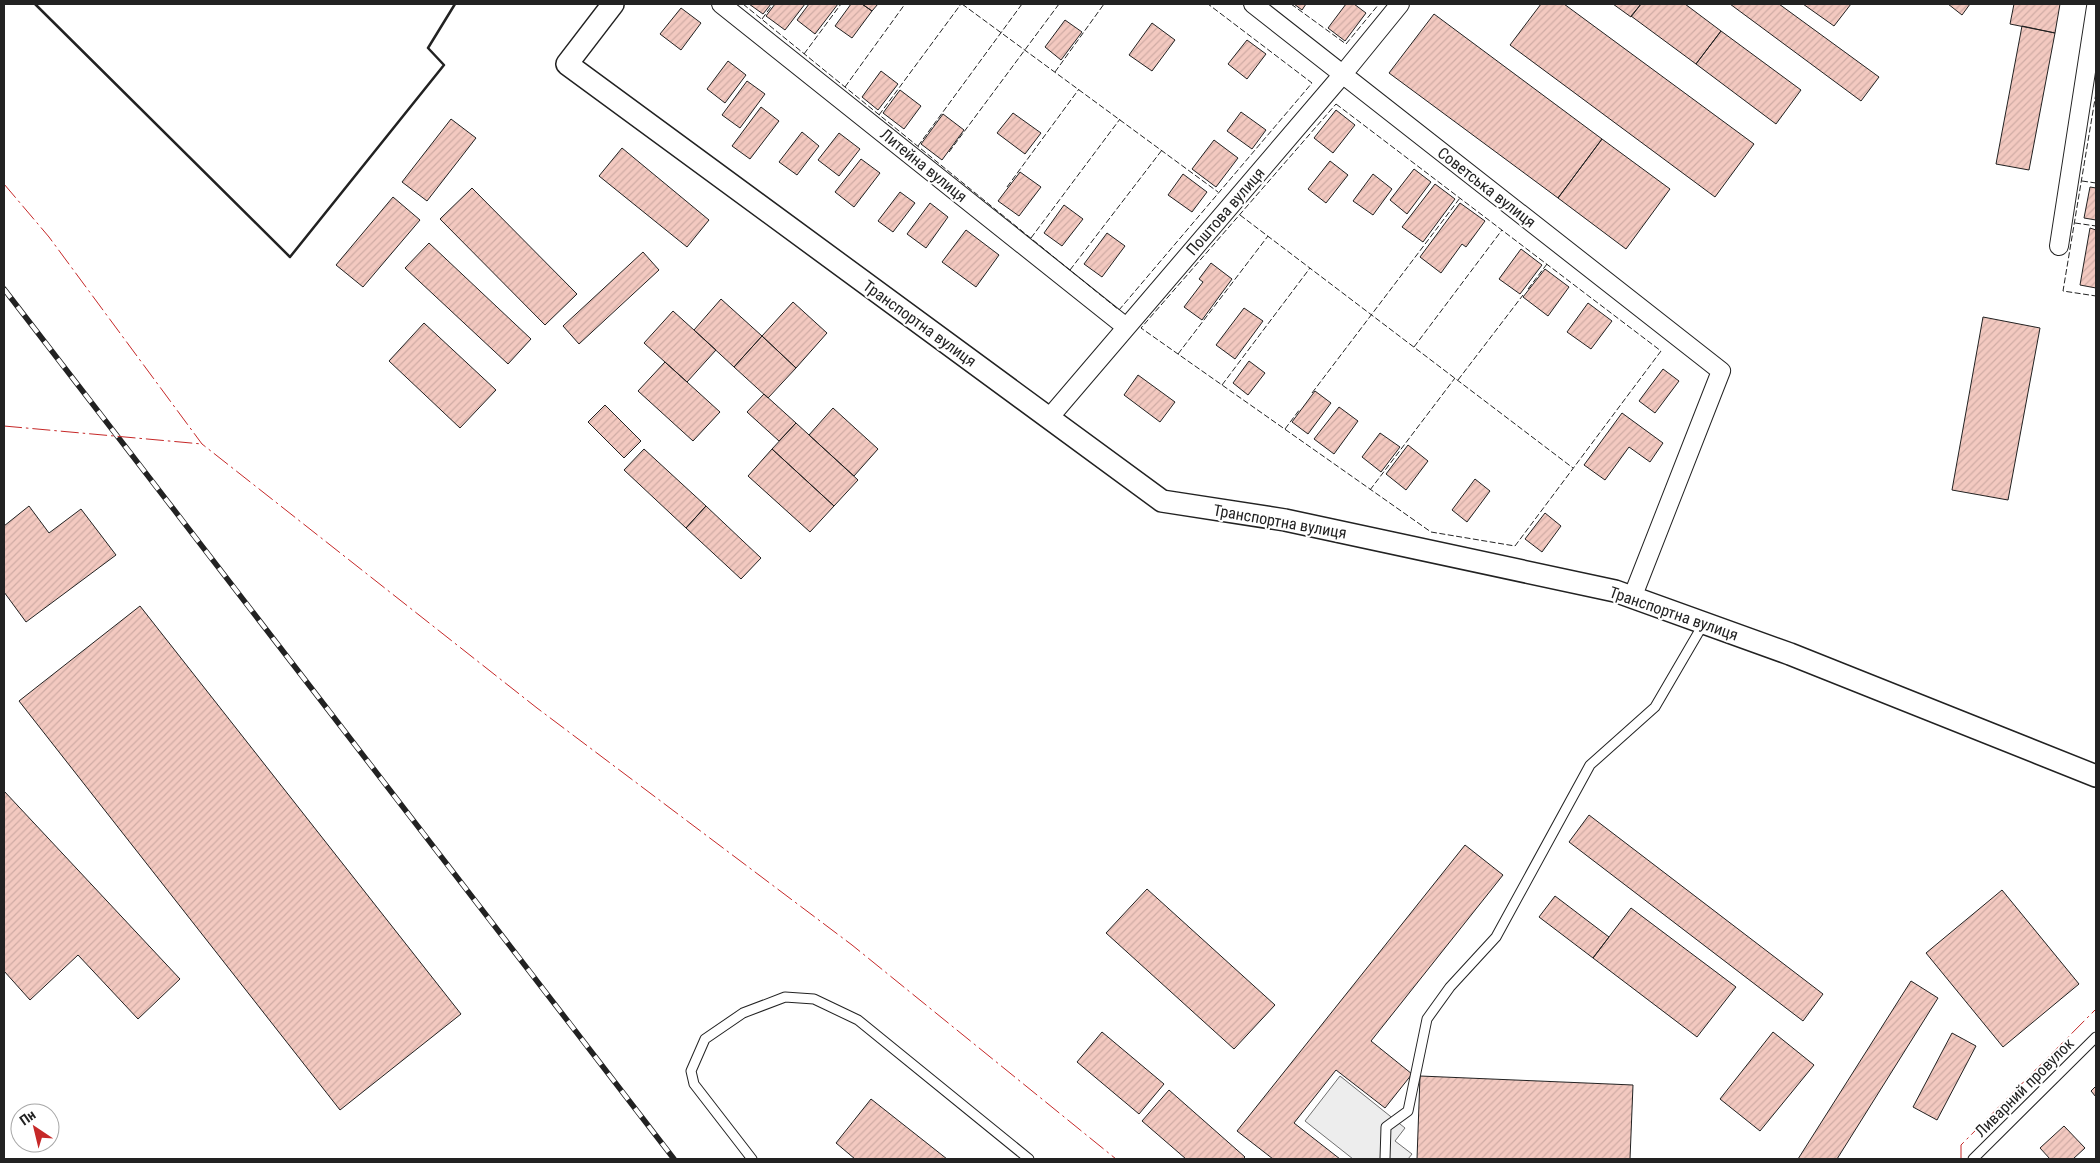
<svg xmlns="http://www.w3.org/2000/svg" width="2100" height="1163" viewBox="0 0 2100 1163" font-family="'Roboto Condensed',sans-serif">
<defs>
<pattern id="building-hatch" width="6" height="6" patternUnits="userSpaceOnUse" patternTransform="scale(1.25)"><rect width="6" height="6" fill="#f3c9c0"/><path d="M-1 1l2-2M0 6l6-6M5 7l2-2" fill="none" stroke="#d0aca5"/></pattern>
</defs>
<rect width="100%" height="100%" fill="#fff"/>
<path fill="#ededed" stroke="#6f6f6f" d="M1340,1076L1405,1128L1395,1141L1412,1154L1408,1159H1353L1305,1121Z"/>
<path fill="url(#building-hatch)" stroke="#222" d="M749,4H771L763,14Z
M775,4H805L785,30L766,16Z
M809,4H838L815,34L797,20Z
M851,4H862L872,11L852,38L835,26Z
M862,4H878L872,11Z
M1294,4H1306L1302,10Z
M1346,4H1354L1366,13L1345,41L1328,28Z
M1541,4H1564L1754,144L1715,197L1510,45Z
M1613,4H1641L1631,17Z
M1641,4H1685L1721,31L1696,64L1631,16Z
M1730,4H1779L1879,77L1861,101Z
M1803,4H1851L1834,26Z
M1948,4H1970L1962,15Z
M2014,4H2060L2055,33L2010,24Z
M681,8L701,23L681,50L660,34Z
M1434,14L1602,139L1558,198L1389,73Z
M1065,20L1082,32L1061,60L1045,47Z
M1152,23L1175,40L1152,71L1129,55Z
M2022,26L2055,33L2029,170L1996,164Z
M1721,31L1801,90L1776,124L1696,64Z
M1247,40L1266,54L1247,79L1228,64Z
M728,61L746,75L725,103L707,89Z
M881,71L898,84L878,110L862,97Z
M747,81L765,94L740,128L722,115Z
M900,90L921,106L904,129L883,113Z
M761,107L779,121L750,159L732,146Z
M1336,110L1355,125L1333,153L1314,138Z
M1241,112L1266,130L1252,149L1227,131Z
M1013,113L1041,133L1025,154L997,133Z
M943,114L964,130L942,160L921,144Z
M451,119L476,138L427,201L402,182Z
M802,132L819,146L797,175L779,162Z
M839,133L860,149L839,176L818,160Z
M1602,139L1670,189L1626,249L1558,198Z
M1214,140L1238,158L1216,187L1192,169Z
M622,148L709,220L687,247L599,176Z
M861,159L880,173L854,207L835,192Z
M1330,161L1348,175L1326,203L1308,189Z
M1414,169L1431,182L1407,214L1390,200Z
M1020,172L1041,187L1019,216L998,201Z
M1183,174L1207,192L1192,212L1168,195Z
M1373,174L1392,189L1373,215L1353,201Z
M1435,184L1455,199L1423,242L1402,227Z
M2090,187L2096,188V220L2084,218Z
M472,188L577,294L545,325L440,219Z
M900,192L915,203L893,232L878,221Z
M393,197L420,220L363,287L336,265Z
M930,203L948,217L926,248L907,234Z
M1460,203L1485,221L1466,247L1462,244L1441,273L1420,257Z
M1064,205L1083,219L1062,246L1044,233Z
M2090,228L2096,230V288L2080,285Z
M966,230L999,255L976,287L942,262Z
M1107,233L1125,246L1102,277L1084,264Z
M429,243L531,339L508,364L405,268Z
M1521,249L1542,265L1520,294L1499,279Z
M643,252L659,270L579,344L563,326Z
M1211,263L1232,279L1202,320L1184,307L1203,282L1199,279Z
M1545,269L1569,287L1548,316L1523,297Z
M721,299L762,336L734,367L694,330Z
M793,302L827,333L796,368L762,336Z
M1588,303L1612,321L1591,349L1567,332Z
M1244,308L1263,321L1235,359L1216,345Z
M673,311L716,350L687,382L644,343Z
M1983,317L2040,328L2008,500L1952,490Z
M424,323L496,390L460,428L389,361Z
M762,336L796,368L768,398L734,367Z
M1249,361L1265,373L1248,395L1233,383Z
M665,362L720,412L693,441L638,391Z
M1663,369L1679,381L1655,413L1639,401Z
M1138,375L1175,402L1160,422L1124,395Z
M1315,391L1331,403L1308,434L1292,422Z
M764,394L796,423L779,441L747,412Z
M605,405L641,441L624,458L588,422Z
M1339,407L1358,421L1334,454L1314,439Z
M833,408L878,449L854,476L809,435Z
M1622,413L1663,443L1650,462L1629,447L1605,480L1584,465Z
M796,423L858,480L834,506L772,449Z
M1380,433L1400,447L1381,472L1362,457Z
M1408,445L1428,461L1406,490L1386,474Z
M644,449L706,506L686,528L624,470Z
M772,449L834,506L810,532L748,476Z
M1475,479L1490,491L1467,522L1452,510Z
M29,506L49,533L81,509L116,555L26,622L4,592V526Z
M706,506L761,558L741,579L686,528Z
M1545,513L1561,526L1542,552L1525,539Z
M140,606L461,1014L340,1110L19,701Z
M4,791L180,979L138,1019L78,955L30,1000L4,971Z
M1589,815L1823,994L1803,1021L1569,842Z
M1465,845L1503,875L1371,1041L1412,1074L1385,1108L1336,1070L1294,1123L1340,1159H1273L1237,1131Z
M1147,889L1275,1005L1234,1049L1106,933Z
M2002,890L2079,984L2003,1047L1926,953Z
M1555,896L1609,937L1593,958L1539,917Z
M1631,908L1736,987L1697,1037L1593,958Z
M1911,981L1938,998L1837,1159H1798Z
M1102,1032L1164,1084L1139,1114L1077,1062Z
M1773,1032L1814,1065L1760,1131L1720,1099Z
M1952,1033L1976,1046L1937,1120L1913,1107Z
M1420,1076L1633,1085L1630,1159H1417Z
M2096,1086V1097L2091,1091Z
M1169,1090L1245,1157L1243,1159H1186L1142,1121Z
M871,1099L947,1159H855L836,1143Z
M2064,1126L2085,1148L2073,1159H2050L2040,1148Z"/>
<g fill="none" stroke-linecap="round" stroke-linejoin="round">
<g stroke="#222" stroke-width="11">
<path id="service" d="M752,1159L694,1084L691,1071L705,1039L743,1013L785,997L814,999L858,1020L1029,1159
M1385,1159L1386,1127L1408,1111L1427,1019L1450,987L1496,937L1590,765L1655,707L1704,623
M1973,1159L2096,1037"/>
</g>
<g stroke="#222" stroke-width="20">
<path id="minor" d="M721,4L1126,327
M1253,4L1721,371L1632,598
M2059,246L2096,7
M1049,418L1343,74L1400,4"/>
</g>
<g stroke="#222" stroke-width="24">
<path id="tertiary" d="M613,4L567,64L1162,501L1285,520L1615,591L1790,654L2096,776"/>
</g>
<use href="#service" stroke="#fff" stroke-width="9"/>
<use href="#minor" stroke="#fff" stroke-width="18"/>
<use href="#tertiary" stroke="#fff" stroke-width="21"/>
<g stroke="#222" stroke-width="5.5">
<path id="rail" d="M4,289L674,1159"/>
</g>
<use href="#rail" stroke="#fff" stroke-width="4" stroke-dasharray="11" stroke-linecap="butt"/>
<path stroke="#222" stroke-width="1" stroke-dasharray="6 2.5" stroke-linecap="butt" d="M743,4L1119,310L1312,83L1208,4
M962,4L1218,192
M1291,4L1346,44L1379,4
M762,19L773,4
M804,54L841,4
M1055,72L1104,4
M845,87L905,4
M2096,93L2063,291L2096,296
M1336,104L1661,351L1515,546L1431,532L1141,328Z
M879,115L961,4
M918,146L1022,4
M949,152L1059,4
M2082,181L2096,183
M1007,187L1079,89
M1240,215L1573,468
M2075,223L2096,226
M1031,238L1120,119
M1070,270L1162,150
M1528,289L1547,264
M1414,347L1502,230
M1178,354L1268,236
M1458,380L1523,295
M1222,385L1310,268
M1312,393L1460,198
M1285,429L1300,409
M1370,490L1455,378"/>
<path stroke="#222" stroke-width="2.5" d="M35,4L290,257L444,65L428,48L455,4"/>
<path stroke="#c62828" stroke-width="1" stroke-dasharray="18 4 2.5 4" stroke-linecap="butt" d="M4,184L49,237L202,444L537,708L852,945L1116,1159
M4,426L202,444
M1961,1159V1145L2096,1009"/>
</g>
<g text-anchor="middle" stroke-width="4" stroke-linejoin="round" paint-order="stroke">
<g font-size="16" fill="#222" stroke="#fff">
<text transform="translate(924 165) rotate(39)" y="6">Литейна вулиця</text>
<text transform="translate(1487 187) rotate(38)" y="6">Советська вулиця</text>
<text transform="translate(1225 211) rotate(-49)" y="6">Поштова вулиця</text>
<text transform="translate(920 323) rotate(36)" y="6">Транспортна вулиця</text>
<text transform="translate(1280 521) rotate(10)" y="6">Транспортна вулиця</text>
<text transform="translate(1674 613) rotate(19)" y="6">Транспортна вулиця</text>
<text transform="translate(2024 1087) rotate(-45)" y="6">Ливарний провулок</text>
</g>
</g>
<rect width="2100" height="1163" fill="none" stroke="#222222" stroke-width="10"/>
<g transform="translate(35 1128) rotate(325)"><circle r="24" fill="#ffffff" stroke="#a7a7a7"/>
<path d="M0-4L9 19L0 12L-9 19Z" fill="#c62828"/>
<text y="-8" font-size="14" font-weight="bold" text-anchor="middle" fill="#222222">Пн</text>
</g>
</svg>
